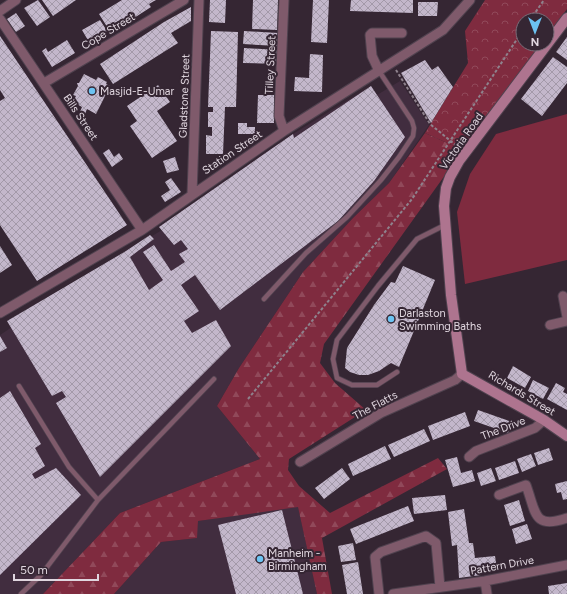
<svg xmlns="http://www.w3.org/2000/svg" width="567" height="594" viewBox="0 0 567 594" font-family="Figtree,sans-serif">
<defs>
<pattern id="forest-firs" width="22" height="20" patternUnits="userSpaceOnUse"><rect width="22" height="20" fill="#7f2b3f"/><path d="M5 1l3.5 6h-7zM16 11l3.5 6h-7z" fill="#91495a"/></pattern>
<pattern id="park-crowns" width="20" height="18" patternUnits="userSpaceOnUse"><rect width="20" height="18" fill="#7f2b3f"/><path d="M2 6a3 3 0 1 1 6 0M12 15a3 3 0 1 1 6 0" fill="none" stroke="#91495a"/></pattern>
<pattern id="building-cross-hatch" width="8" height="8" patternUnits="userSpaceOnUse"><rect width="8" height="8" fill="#c3b7cb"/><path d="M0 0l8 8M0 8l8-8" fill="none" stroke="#a399a9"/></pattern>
</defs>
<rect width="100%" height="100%" fill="#352633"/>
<path fill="#412d3f" d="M400,81L429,125L389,183L353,218L303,272L239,368L217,406L260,459L120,513L43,594H0V335L150,235L152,236L162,230L159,227L293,134L371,86L377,95Z
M298,506L317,594H114L161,542L196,538L198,521Z"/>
<path fill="url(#forest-firs)" d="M425,133L463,150L324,344L320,363L335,383L366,410L289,459L288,470L299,486L330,513L438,458L447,469L322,538L332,594H317L298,507L198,521L197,538L161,542L114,594H43L120,513L260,459L217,406L239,368L303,272L353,218L389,183Z"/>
<path fill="url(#park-crowns)" d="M485,0H567V9L547,36V20H523V44H541L463,150L425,133L468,63L465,31Z"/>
<path fill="#7f2b3f" d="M567,114V260L465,284L457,212L470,174L496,134Z"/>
<path fill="url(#building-cross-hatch)" d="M38,0L50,17L37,26L24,8Z
M42,0H76L53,16Z
M122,0H156L149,4L151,7L111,33L99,14Z
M210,0H226L225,23L209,22Z
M253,0H278L277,30L252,29Z
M313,0H329L327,43L311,42Z
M351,0H413V13L350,11Z
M418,2H438L437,16H418Z
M191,7V21L171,33L178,43L113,84L100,64L164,22Z
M16,13L25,26L16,32L7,19Z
M100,20L107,31L89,42L82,30Z
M211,31L238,32L236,107H225L223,154H206V135L212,136V127H208V112H213V107H208Z
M244,31L278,33V46L243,44Z
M0,36L127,225L37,281L0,225V101L5,98L0,90Z
M567,37V60L556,52Z
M67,40L75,53L52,67L42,51L46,48L48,52Z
M244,48L278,50V64L243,63Z
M310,54L323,55L322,92L294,91L295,77L309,78Z
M553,57L567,67V83L542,116L521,99Z
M425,60L432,70L438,66L453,87L431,123L401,73Z
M84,74L96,80L98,77L107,82L106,84L110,86L96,114L87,109L85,114L80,112L82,107L73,102L76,96L73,95L78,86L77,83H79Z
M158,85L170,102L157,111L177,141L152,158L130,126L137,121L127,106Z
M371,86L405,137L374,181L338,221L220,310L195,275L181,285L199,311L184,321L192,333L216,320L231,346L100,477L56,403L66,397L62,391L52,396L7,321L126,251L150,235L154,239L130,257L149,290L163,280L143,252L154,245L171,271L185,262L179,254L188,249L181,240L174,245L159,227L293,134L294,138Z
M258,95H274V123H257Z
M238,123H247V127H255V134H238Z
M109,149L114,157L119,153L123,159L112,167L103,153Z
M175,157L179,170L167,173L163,161Z
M171,178L181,192L165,202L161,196L170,190L165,182Z
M0,246L12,265L0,273Z
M403,266L435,280L399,367L391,363L379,371L368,375H359L350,372L345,368L347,348L374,305L391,282L395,283Z
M0,336L7,348L0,352Z
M513,366L531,377L525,388L507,378Z
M533,380L549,388L543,399L528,391Z
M556,383L565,388L563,392L567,394V410L547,399Z
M10,391L41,444L35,448L45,466L32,474L35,479L56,468L81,495L0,575V398Z
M478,410L512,422L508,433L474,421Z
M465,412L470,426L433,440L428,426Z
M424,429L430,441L394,457L388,445Z
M385,446L391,459L353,476L348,464Z
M549,448L553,460L538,465L534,453Z
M531,454L536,466L522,472L517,459Z
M457,457L461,473L472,470L475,481L453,487L445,460Z
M515,461L519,473L499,480L495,468Z
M342,468L350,479L324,499L315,488Z
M491,468L496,481L481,486L477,473Z
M567,481V499L563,500L561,492L557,493L555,484Z
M445,495L447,510L414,514L412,498Z
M519,500L525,521L510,526L504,505Z
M408,506L414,521L356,544L350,529Z
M464,509L469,543H473L475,558L495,556L497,569L480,572L481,575L459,578L457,545L452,546L448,512Z
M282,510L303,594H236L218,525Z
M527,524L532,539L516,544L512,529Z
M353,543L356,560L341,562L338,546Z
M358,562L363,594H347L342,565Z
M567,583V594H549L548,586Z"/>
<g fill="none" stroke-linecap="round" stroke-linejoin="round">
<g stroke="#50424f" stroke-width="6">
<path id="lane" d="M264,299L306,253L347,217L381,180L399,157L413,136L414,128L412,121L379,71
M397,372L377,385H352L337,378L333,359L337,340L378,286L417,239L445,225
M19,386L69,467L98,500
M21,594L41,575L98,500L214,379"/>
</g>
<g stroke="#50424f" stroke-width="11">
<path id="street" d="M0,11L16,0
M0,19L142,230
M379,71L372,56L370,35L372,33H402
M44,83L184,0
M284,131L279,116L284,0
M192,194L199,0
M563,296L567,317
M0,313L142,230L284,131L443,30L470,0
M550,325L567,321
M469,457L476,451L535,428L544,420
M300,462L381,413L455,380L462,374
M499,495L526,485C536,512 533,530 567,518
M485,581L487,594
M379,594L375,557L381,552L426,536L436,543L440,587
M393,594L485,581L567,565"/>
</g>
<g stroke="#50424f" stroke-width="12">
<path id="secondary" d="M567,18L459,161L450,177L446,188L444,206L451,295L462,374L544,420L567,436"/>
</g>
<path stroke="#8f828d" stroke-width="2" stroke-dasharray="3 2" stroke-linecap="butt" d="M530,20L544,0
M396,70L430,124L458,147
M248,399L412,199L523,30"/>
<use href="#lane" stroke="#7f5a6b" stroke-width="4.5"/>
<use href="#street" stroke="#7f5a6b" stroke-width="9"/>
<use href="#secondary" stroke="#ae748f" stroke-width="10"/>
</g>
<g fill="#6cc3f2" stroke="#352633" stroke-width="1.5">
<circle cx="92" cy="91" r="4"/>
<circle cx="391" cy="319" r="4"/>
<circle cx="260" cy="559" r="4"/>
</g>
<g text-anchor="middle" stroke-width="4" stroke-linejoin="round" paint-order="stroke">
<g font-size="11" fill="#e0d6df" stroke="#352633">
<text transform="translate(108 31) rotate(-31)" y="4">Cope Street</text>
<text transform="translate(270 65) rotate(-87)" y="4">Tilley Street</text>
<text transform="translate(184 96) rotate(-88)" y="4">Gladstone Street</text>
<text transform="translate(81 117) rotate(56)" y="4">Bills Street</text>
<text transform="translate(461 141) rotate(-55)" y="4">Victoria Road</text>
<text transform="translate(232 152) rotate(-34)" y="4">Station Street</text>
<text transform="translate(522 393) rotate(31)" y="4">Richards Street</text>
<text transform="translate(375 405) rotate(-28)" y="4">The Flatts</text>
<text transform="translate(503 428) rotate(-21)" y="4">The Drive</text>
<text transform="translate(502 565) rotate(-10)" y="4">Pattern Drive</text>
</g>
<g font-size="11" fill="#e0d6df" stroke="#352633" text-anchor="start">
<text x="100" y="95">Masjid-E-Umar</text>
<text x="399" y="317">Darlaston<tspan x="399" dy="13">Swimming Baths</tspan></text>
<text x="268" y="557">Manheim -<tspan x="268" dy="13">Birmingham</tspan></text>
</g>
</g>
<g transform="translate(535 32) rotate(180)"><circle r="19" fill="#352633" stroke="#796c78"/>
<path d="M0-3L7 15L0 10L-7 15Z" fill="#6cc3f2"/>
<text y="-6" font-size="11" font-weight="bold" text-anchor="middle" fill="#e0d6df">N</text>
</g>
<path d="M14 574v6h84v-6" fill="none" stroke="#e0d6df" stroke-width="2"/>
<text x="20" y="574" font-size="12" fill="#e0d6df" stroke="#352633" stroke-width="3" paint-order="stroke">50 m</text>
</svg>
